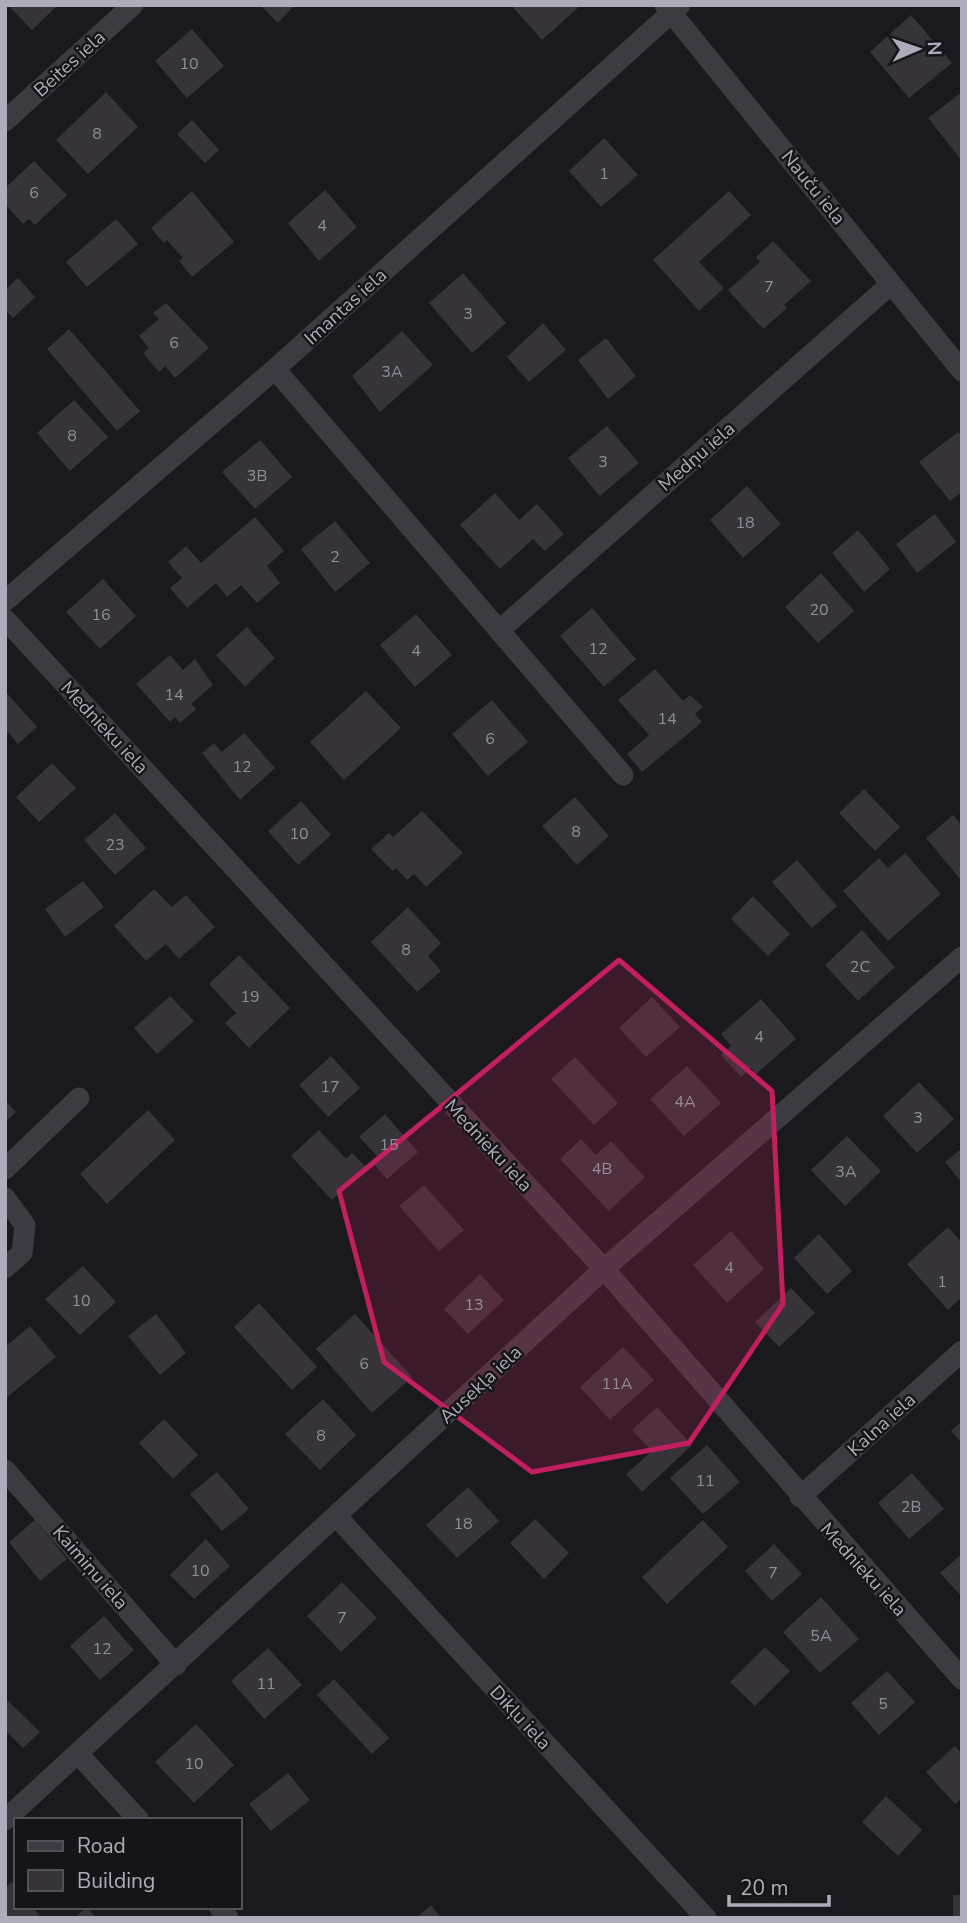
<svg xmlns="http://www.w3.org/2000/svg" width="967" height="1923" viewBox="0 0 967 1923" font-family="'Nunito Sans',sans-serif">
<rect width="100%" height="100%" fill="#1a191c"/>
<path fill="#363438" d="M8,5H58L32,30Z
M260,5H295L278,23Z
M511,5H581L542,40Z
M911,15L952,63L909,98L870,52Z
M192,29L224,66L187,98L155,61Z
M106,92L138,127L88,174L56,140Z
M962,92V161L928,118Z
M192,120L219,150L205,163L177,134Z
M604,138L638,175L601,207L569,171Z
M34,161L67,195L35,225L29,219L23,224L5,204V188Z
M325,190L357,227L319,261L288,223Z
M192,191L234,242L192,277L179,261L183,258L167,240L164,243L151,228Z
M729,191L751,215L699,262L724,288L699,311L653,260Z
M116,219L138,244L87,287L66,262Z
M773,241L811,281L784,305L787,308L763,329L728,290L760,262L756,257Z
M463,273L506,323L472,353L429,303Z
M18,278L35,297L13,318L5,310V290Z
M166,303L209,348L175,378L165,366L159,372L143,353L149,348L139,336L159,319L153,313Z
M543,323L566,350L529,382L507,357Z
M69,329L140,411L117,431L47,349Z
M402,331L433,365L380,412L352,376Z
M606,338L636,376L608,399L578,360Z
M74,400L108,437L70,471L37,433Z
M607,426L639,463L600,496L568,458Z
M958,432L962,436V492L950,501L919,462Z
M260,440L292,477L255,509L222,472Z
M747,486L781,524L743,558L710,520Z
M495,493L519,520L537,504L564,534L545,551L533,539L500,569L460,525Z
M935,514L956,542L917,573L896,544Z
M255,517L284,551L267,566L280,583L257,603L241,585L227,597L216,583L187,608L170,588L182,578L168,562L186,546L201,563Z
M335,521L370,563L335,592L301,549Z
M858,530L890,569L864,592L832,553Z
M821,573L854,611L818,643L785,607Z
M103,579L136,616L100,649L66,612Z
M592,608L636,659L604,687L560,636Z
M416,614L452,655L415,687L380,645Z
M247,627L275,658L245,687L216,655Z
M170,655L183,670L195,659L213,685L191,704L196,709L180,723L175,717L170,722L136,684Z
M655,669L683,701L690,695L703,707L695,714L702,722L642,772L627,754L649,735L618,700Z
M5,691L37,727L18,744L8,732L5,735Z
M366,691L401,728L344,780L310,742Z
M492,700L528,742L488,776L452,734Z
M244,733L275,768L240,800L202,753L214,743L222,752Z
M52,763L76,788L39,822L16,797Z
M864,789L900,827L875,851L839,813Z
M575,797L609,836L577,865L542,826Z
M301,801L331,835L298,865L268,831Z
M422,811L463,853L426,887L414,874L407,880L396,868L393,871L371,849L389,833L393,837Z
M115,813L146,848L115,875L84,840Z
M953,815L962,826V881L926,838Z
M905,853L941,894L888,941L843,891L879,858L888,868Z
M797,860L837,906L812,928L772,882Z
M83,881L104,907L65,937L45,909Z
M154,889L172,907L186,895L215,927L179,959L166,944L146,961L114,926Z
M753,896L790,934L768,956L731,919Z
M408,907L441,943L428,956L441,971L417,992L371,942Z
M862,930L895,967L858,1001L825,965Z
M239,955L290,1008L249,1048L225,1023L236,1013L209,984Z
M170,996L194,1021L157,1054L134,1028Z
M652,997L680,1027L646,1057L619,1028Z
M761,999L796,1039L756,1074L751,1068L741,1077L721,1055L731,1046L721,1034Z
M331,1056L360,1088L328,1117L299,1085Z
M575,1057L618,1103L594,1125L551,1079Z
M687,1066L721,1103L684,1136L650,1099Z
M919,1082L954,1119L917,1153L883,1116Z
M5,1100L16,1112L5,1122Z
M148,1110L175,1140L107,1204L80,1174Z
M385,1114L418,1152L387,1179L371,1161L377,1156L359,1137Z
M319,1130L346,1159L352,1153L367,1168L332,1200L291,1156Z
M847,1136L881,1171L845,1206L811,1170Z
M581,1139L596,1155L611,1141L645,1177L609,1211L560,1159Z
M962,1148V1183L945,1162Z
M424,1185L464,1230L439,1251L399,1206Z
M948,1227L962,1243V1297L948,1310L907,1264Z
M731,1231L764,1269L727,1303L693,1265Z
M819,1234L852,1271L827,1294L794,1258Z
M83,1266L116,1302L80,1335L45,1299Z
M480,1274L504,1300L468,1334L444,1309Z
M791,1288L815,1313L779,1347L755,1322Z
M259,1303L317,1367L292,1390L234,1327Z
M156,1314L186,1353L160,1375L128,1336Z
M355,1314L412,1377L372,1413L316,1349Z
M30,1326L56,1357L5,1399V1347Z
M623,1347L654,1380L610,1420L580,1387Z
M323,1399L356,1435L320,1470L285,1434Z
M657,1407L692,1445L642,1492L626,1474L652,1451L632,1430Z
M164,1419L198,1455L173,1479L139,1443Z
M962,1421V1443L951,1431Z
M707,1445L740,1482L703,1514L670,1478Z
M217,1472L249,1509L222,1531L190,1494Z
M912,1473L944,1509L909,1539L878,1503Z
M468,1487L499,1521L457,1558L426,1525Z
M535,1519L569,1553L544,1579L510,1543Z
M35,1520L67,1559L40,1581L9,1542Z
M703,1520L728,1547L667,1604L642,1577Z
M206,1539L230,1566L194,1599L170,1575Z
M774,1544L802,1574L772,1601L745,1571Z
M962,1554V1597L940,1573Z
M342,1582L377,1618L341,1652L307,1616Z
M821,1597L859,1639L820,1673L783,1632Z
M104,1616L134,1650L100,1680L70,1646Z
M765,1647L790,1671L755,1706L730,1682Z
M268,1648L302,1685L264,1719L231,1681Z
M887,1671L915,1702L879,1735L851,1703Z
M334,1679L389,1738L372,1754L317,1695Z
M5,1698L40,1732L23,1748L5,1730Z
M196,1724L234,1765L194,1803L155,1762Z
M955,1746L962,1754V1798L955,1804L926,1772Z
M288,1773L310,1800L271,1831L249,1804Z
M886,1796L922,1830L898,1856L862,1822Z
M12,1882L16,1887V1907H33L41,1918H5V1888Z
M953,1895H962V1918H953Z
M431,1905L441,1918H416Z
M86,1907L97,1918H75Z"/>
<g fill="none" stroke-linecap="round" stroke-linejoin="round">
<path stroke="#3c3b41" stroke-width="21" d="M665,5L962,371
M5,121L133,5
M275,369L623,775
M5,601L275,369L680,5
M5,619L604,1269L962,1679
M501,629L891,284
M5,1169L79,1098
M5,1198L25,1225L22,1253L5,1268
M5,1470L176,1665
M800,1497L962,1351
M337,1517L706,1918
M79,1755L139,1820
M5,1820L604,1269L962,957
M219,1907L228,1918"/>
</g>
<path fill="#c11f60" fill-opacity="0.2" stroke="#c11f60" stroke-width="5" stroke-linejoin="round" d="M619,960L772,1091L783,1304L689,1443L532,1472L384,1362L339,1191Z"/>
<g text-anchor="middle" stroke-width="5" stroke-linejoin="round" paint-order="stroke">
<g font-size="16" fill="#908e9a">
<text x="189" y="69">10</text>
<text x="97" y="139">8</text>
<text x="604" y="179">1</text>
<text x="34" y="198">6</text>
<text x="322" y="231">4</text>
<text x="769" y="292">7</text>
<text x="468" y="319">3</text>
<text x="174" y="348">6</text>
<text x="392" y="377">3A</text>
<text x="72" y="441">8</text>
<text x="603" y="467">3</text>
<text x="257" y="481">3B</text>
<text x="745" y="528">18</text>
<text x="335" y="562">2</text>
<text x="819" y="615">20</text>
<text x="101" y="620">16</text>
<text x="598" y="654">12</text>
<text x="416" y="656">4</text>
<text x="174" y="700">14</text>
<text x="667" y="724">14</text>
<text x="490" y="744">6</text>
<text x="242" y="772">12</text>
<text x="576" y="837">8</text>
<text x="299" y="839">10</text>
<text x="115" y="850">23</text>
<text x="406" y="955">8</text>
<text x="860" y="972">2C</text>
<text x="250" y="1002">19</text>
<text x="759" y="1042">4</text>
<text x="330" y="1092">17</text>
<text x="685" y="1107">4A</text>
<text x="918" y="1123">3</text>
<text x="389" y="1150">15</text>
<text x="602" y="1174">4B</text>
<text x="846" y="1177">3A</text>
<text x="729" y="1273">4</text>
<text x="942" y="1287">1</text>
<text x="81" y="1306">10</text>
<text x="474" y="1310">13</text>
<text x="364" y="1369">6</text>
<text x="617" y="1389">11A</text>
<text x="321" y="1441">8</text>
<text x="705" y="1486">11</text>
<text x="911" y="1512">2B</text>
<text x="463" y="1529">18</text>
<text x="200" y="1576">10</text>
<text x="773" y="1578">7</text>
<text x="342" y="1623">7</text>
<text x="821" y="1641">5A</text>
<text x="102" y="1654">12</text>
<text x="266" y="1689">11</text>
<text x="883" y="1709">5</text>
<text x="194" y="1769">10</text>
</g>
<g font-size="19" fill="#aeacbb" stroke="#151417">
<text transform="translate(69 63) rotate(-42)" y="7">Beites iela</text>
<text transform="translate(814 187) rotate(51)" y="7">Nauču iela</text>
<text transform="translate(345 306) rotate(-42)" y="7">Imantas iela</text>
<text transform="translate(696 456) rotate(-41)" y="7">Medņu iela</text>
<text transform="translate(105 727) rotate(47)" y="7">Mednieku iela</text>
<text transform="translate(489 1145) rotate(47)" y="7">Mednieku iela</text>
<text transform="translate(480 1384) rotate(-43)" y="7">Ausekļa iela</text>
<text transform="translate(881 1424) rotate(-42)" y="7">Kalna iela</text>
<text transform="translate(91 1567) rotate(49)" y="7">Kaimiņu iela</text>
<text transform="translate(864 1569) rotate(48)" y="7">Mednieku iela</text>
<text transform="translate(521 1717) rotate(47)" y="7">Dikļu iela</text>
</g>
</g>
<rect width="967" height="1923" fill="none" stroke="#aeacbb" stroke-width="14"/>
<rect x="14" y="1818" width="228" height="91" fill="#151417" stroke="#525159" stroke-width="2"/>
<rect x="28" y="1841" width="35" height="10" fill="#3c3b41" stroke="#525159" stroke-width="2"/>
<text x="77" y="1853" font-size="21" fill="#aeacbb">Road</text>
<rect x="28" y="1870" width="35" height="21" fill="#363438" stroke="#525159" stroke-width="2"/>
<text x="77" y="1888" font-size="21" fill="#aeacbb">Building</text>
<g transform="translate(918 49) rotate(88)" stroke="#151417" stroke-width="5" paint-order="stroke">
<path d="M0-5L12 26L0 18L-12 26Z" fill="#aeacbb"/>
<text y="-10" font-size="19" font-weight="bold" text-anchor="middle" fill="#aeacbb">N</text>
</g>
<path d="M729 1895v10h100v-10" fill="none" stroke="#aeacbb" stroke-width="3.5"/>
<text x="740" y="1895" font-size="21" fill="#aeacbb" stroke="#151417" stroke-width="5" paint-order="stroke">20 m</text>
</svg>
